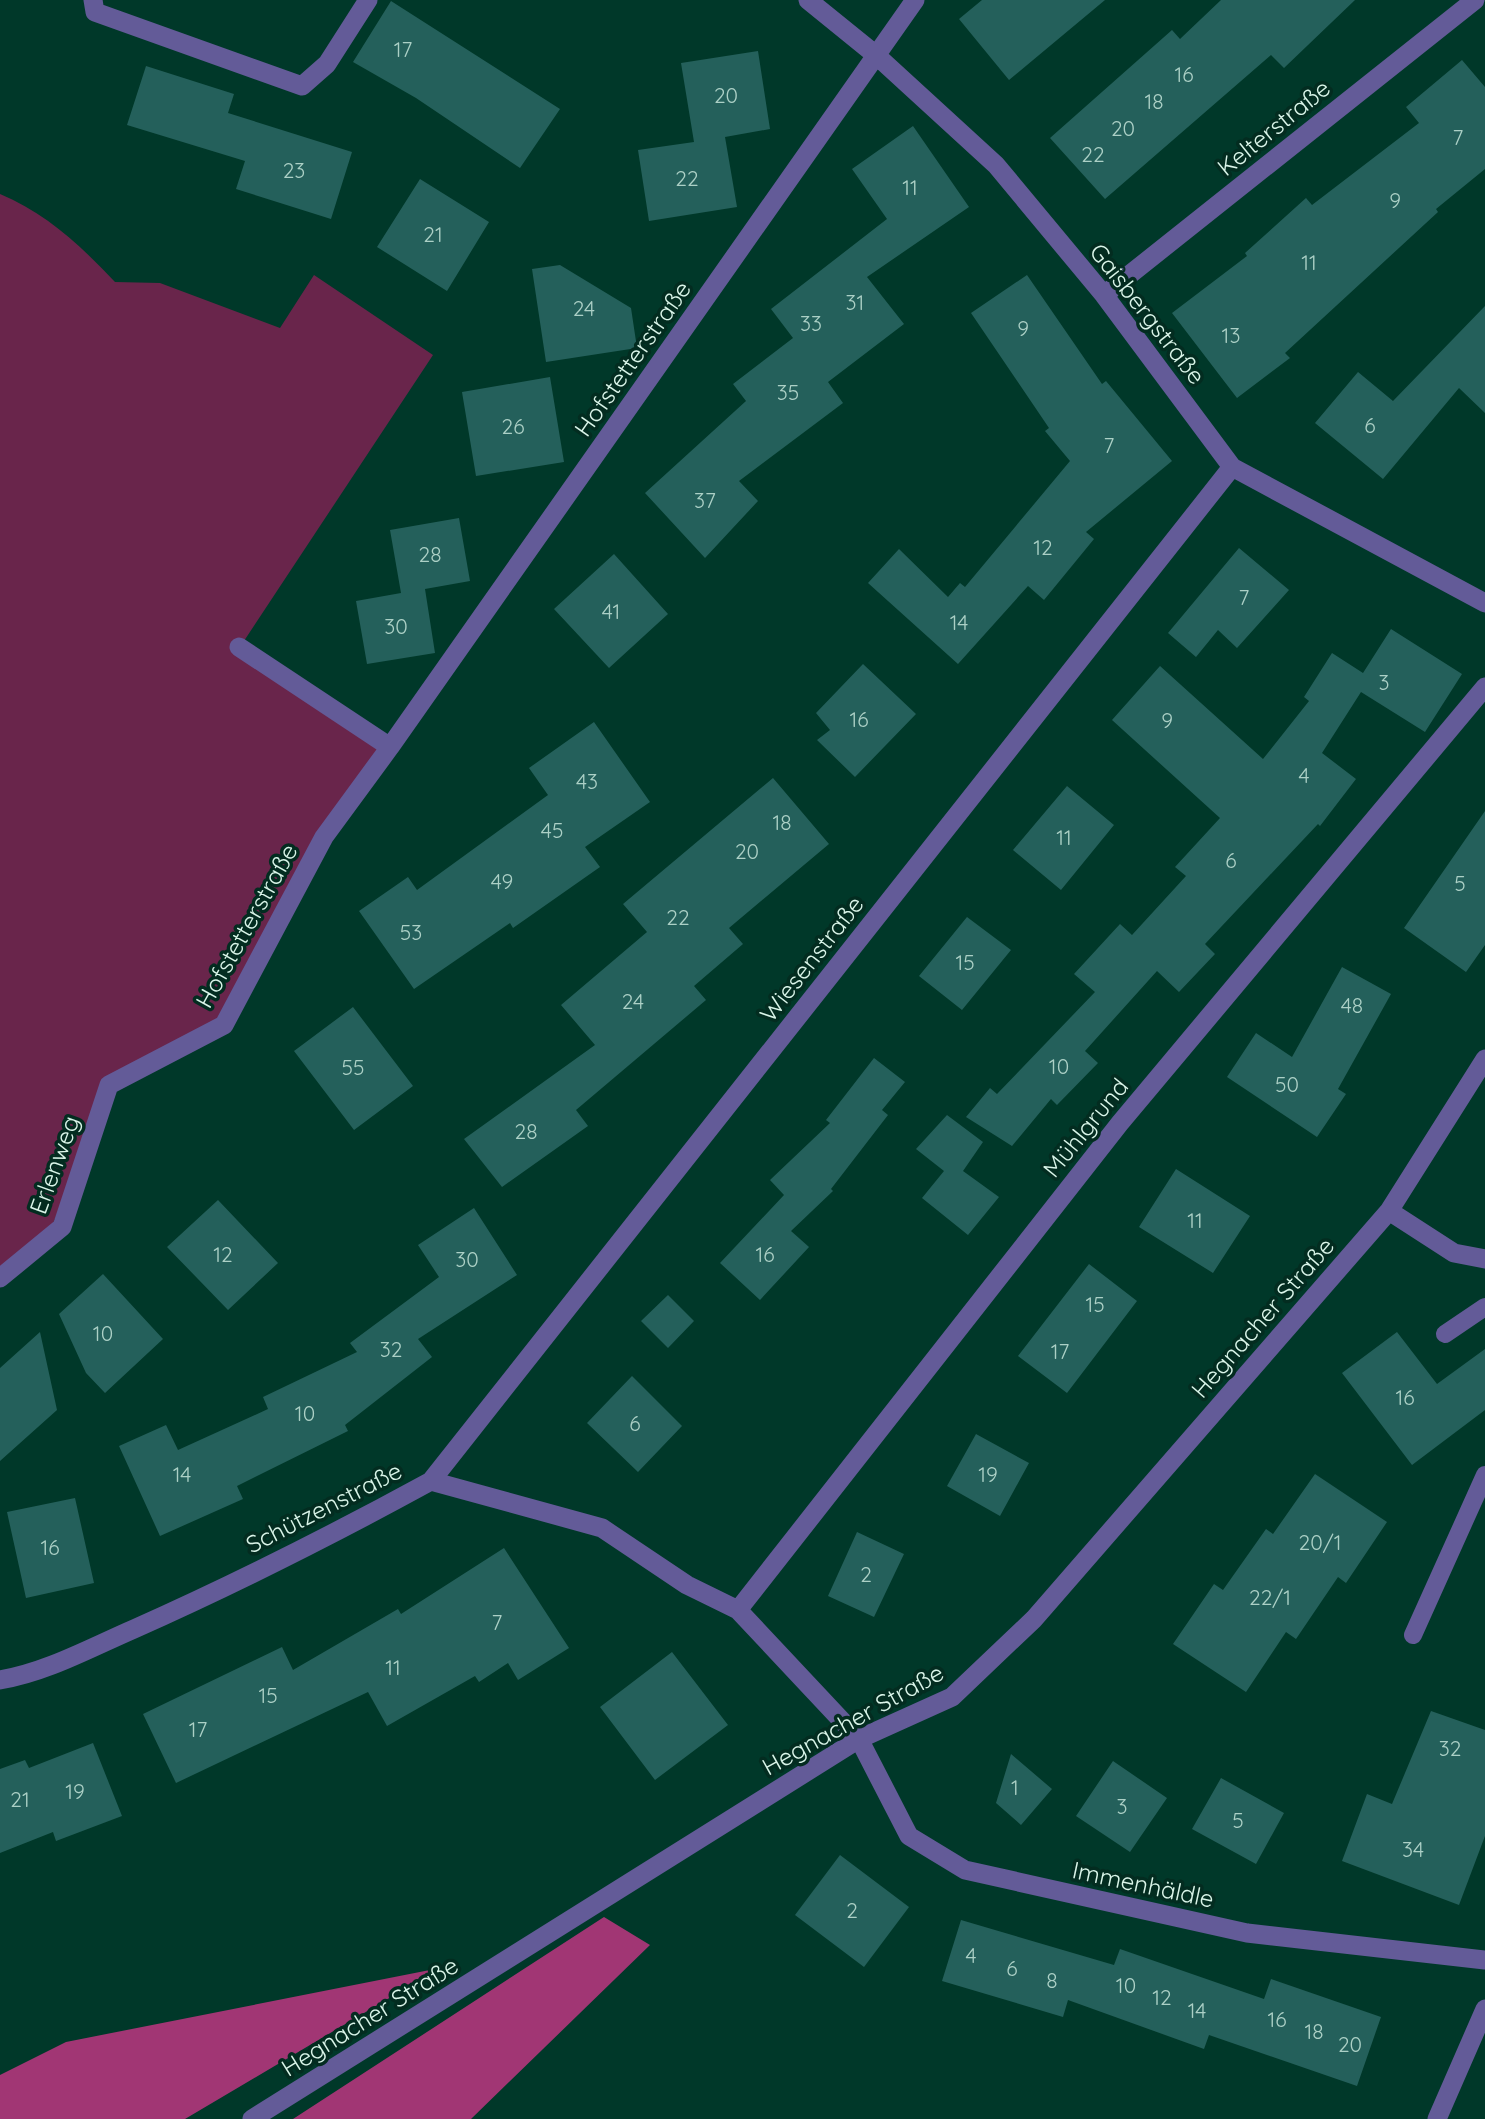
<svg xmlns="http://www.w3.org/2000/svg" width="1485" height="2119" viewBox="0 0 1485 2119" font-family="Quicksand,sans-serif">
<rect width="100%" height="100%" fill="#003829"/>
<path fill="#69254b" d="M0,194C46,213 81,246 115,282L160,283L280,328L314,275L433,355L240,647L390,747L324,837L224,1025L109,1085L46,1241L0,1275Z"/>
<path fill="#a13674" d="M604,1917L650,1945L471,2119H293Z
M440,1968L185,2119H0V2075L66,2042Z"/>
<path fill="#24605b" d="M982,0H1105L1009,80L959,19Z
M1221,0H1355L1284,68L1271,55L1105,199L1050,138L1172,30L1180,39Z
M391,1L560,109L520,168L416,98L353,62Z
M758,51L770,129L725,137L737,207L649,221L638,150L694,142L681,63Z
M1462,60L1485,87V169L1436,209L1438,212L1285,353L1290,358L1237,398L1172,313L1247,256L1245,253L1306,198L1312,205L1419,123L1406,107Z
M146,66L234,94L228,113L352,152L331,219L236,189L245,161L127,125Z
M913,126L969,207L867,277L904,324L828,382L843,403L739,481L758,501L705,558L645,493L746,401L733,384L793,338L771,309L887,219L852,169Z
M420,179L489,222L447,291L377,247Z
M560,265L631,308L637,348L546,362L532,269Z
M1027,275L1102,384L1106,381L1172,461L1086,532L1094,539L1044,600L1028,586L958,664L868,583L899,549L948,597L960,583L965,587L1070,461L1045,431L1049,428L971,313Z
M1485,306V413L1459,388L1383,479L1315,423L1358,372L1393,401Z
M550,377L564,462L476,476L462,392Z
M459,518L470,581L425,589L435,653L367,664L356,601L401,593L390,530Z
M1239,548L1289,590L1237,648L1218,630L1196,657L1168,633Z
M614,554L668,614L609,668L554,609Z
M1391,629L1462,674L1425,732L1361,692L1322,753L1356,779L1320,826L1318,824L1205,944L1215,954L1179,992L1157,971L1085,1051L1098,1063L1057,1105L1051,1099L1012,1146L966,1117L990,1088L997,1094L1095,992L1074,974L1120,924L1132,935L1186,876L1175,867L1220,818L1112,720L1160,666L1263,759L1309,701L1304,697L1332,653L1363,673Z
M863,664L916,714L855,777L817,740L830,730L816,713Z
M594,722L650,802L585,847L600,867L513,928L510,923L414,989L359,911L408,877L417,890L548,795L529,768Z
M773,778L829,844L729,928L743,944L694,986L706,1000L576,1110L588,1126L502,1187L464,1139L595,1045L561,1005L647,932L623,904Z
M1067,786L1114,825L1061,890L1013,850Z
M1485,811V945L1466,972L1404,928Z
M967,917L1011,950L962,1010L919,976Z
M1342,967L1391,994L1338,1089L1346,1094L1317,1137L1227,1077L1256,1033L1292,1057Z
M353,1007L413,1086L354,1130L294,1051Z
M874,1058L905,1082L882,1110L888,1115L831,1189L833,1191L791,1231L809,1247L760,1300L720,1263L784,1195L770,1180L830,1123L826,1120Z
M947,1115L983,1142L963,1171L999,1197L968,1235L922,1198L944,1171L916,1149Z
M1176,1169L1250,1216L1213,1273L1139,1227Z
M218,1200L278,1263L228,1310L167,1247Z
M474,1208L517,1275L418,1339L432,1357L345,1425L348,1431L237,1486L243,1499L160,1536L119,1446L166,1425L178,1450L268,1409L263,1397L357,1352L350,1343L439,1277L418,1245Z
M1089,1264L1137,1301L1067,1393L1018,1356Z
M103,1274L163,1339L105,1393L86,1373L59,1314Z
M668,1295L694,1321L668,1348L641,1321Z
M40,1332L57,1410L0,1461V1368Z
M1397,1332L1437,1384L1485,1349V1410L1412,1465L1342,1373Z
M632,1376L682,1426L638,1472L587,1423Z
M976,1434L1029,1463L1000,1516L947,1486Z
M1315,1474L1387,1522L1346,1583L1338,1577L1296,1639L1286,1632L1246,1692L1173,1644L1214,1584L1223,1590L1266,1529L1273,1534Z
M75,1498L94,1583L26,1598L7,1512Z
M857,1532L904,1554L874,1617L828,1596Z
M504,1548L569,1648L518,1680L508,1663L479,1682L475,1676L387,1726L368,1692L176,1783L143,1714L282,1647L293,1670L398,1609L401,1614Z
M672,1652L728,1725L655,1780L600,1707Z
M1431,1711L1485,1730V1836L1459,1905L1342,1861L1367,1794L1392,1804Z
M93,1743L122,1816L56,1841L53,1832L0,1853V1769L25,1760L29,1768Z
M1011,1754L1052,1789L1021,1825L996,1803Z
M1113,1761L1167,1798L1130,1852L1076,1816Z
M1221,1778L1284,1813L1256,1864L1192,1829Z
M840,1855L909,1907L864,1967L795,1915Z
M961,1920L1114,1965L1120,1949L1264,1999L1271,1979L1381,2017L1357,2086L1209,2035L1204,2049L1068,2000L1063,2017L942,1981Z"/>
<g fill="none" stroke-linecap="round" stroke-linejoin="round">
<path stroke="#635b98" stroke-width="18" d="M1445,1334L1485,1307
M1413,1635L1485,1475"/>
<path stroke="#635b98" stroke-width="19" d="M93,0L95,12L302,86L327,64L368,0
M808,0L877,56L996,165L1104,295L1232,467L1485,603
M1104,295L1475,0
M239,647L390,747L915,0
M1389,1211L1454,1253L1485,1259
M0,1278L62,1227L109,1085L224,1025L324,837L390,747
M431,1481L602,1528L687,1585L738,1610L859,1739L909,1836L965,1870L1247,1933L1485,1960
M738,1610L1120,1123L1485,687
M0,1680C47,1672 90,1648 134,1629C235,1584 334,1534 431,1481L1232,467
M252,2119L859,1739L952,1697L1034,1619L1389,1211L1485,1059
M1437,2119L1485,2009"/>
</g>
<g text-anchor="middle" stroke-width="7" stroke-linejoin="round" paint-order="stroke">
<g font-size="21" fill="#acd0c6">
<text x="403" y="57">17</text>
<text x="1184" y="82">16</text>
<text x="726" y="103">20</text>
<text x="1154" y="109">18</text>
<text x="1123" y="136">20</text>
<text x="1458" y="145">7</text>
<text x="1093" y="162">22</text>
<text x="294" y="178">23</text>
<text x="687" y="186">22</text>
<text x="910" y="195">11</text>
<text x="1395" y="208">9</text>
<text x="433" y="242">21</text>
<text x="1309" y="270">11</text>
<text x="855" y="310">31</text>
<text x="584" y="316">24</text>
<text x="811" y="331">33</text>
<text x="1023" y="336">9</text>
<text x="1231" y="343">13</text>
<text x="788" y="400">35</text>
<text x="1370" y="433">6</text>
<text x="513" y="434">26</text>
<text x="1109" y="453">7</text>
<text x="705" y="508">37</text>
<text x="1043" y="555">12</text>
<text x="430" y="562">28</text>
<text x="1244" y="605">7</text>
<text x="611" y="619">41</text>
<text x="959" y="630">14</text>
<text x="396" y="634">30</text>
<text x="1384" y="690">3</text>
<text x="859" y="727">16</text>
<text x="1167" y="728">9</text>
<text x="1304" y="783">4</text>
<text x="587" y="789">43</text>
<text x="782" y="830">18</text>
<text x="552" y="838">45</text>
<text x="1064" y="845">11</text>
<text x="747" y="859">20</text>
<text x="1231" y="868">6</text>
<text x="502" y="889">49</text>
<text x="1460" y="891">5</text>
<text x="678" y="925">22</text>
<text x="411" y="940">53</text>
<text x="965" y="970">15</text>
<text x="633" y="1009">24</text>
<text x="1352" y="1013">48</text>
<text x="1059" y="1074">10</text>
<text x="353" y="1075">55</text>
<text x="1287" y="1092">50</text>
<text x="526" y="1139">28</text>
<text x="1195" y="1228">11</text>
<text x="223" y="1262">12</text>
<text x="765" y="1262">16</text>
<text x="467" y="1267">30</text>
<text x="1095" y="1312">15</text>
<text x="103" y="1341">10</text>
<text x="391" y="1357">32</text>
<text x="1060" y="1359">17</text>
<text x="1405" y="1405">16</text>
<text x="305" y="1421">10</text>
<text x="635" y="1431">6</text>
<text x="182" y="1482">14</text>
<text x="988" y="1482">19</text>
<text x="1320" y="1550">20/1</text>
<text x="50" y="1555">16</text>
<text x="866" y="1582">2</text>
<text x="1270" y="1605">22/1</text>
<text x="497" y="1630">7</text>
<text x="393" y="1675">11</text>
<text x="268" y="1703">15</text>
<text x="198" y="1737">17</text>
<text x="1450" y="1756">32</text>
<text x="1015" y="1795">1</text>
<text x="75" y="1799">19</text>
<text x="20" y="1807">21</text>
<text x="1122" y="1814">3</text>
<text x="1238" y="1828">5</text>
<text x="1413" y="1857">34</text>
<text x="852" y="1918">2</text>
<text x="971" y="1963">4</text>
<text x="1012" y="1976">6</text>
<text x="1052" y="1988">8</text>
<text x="1126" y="1993">10</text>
<text x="1162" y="2005">12</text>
<text x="1197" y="2018">14</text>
<text x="1277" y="2027">16</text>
<text x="1314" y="2039">18</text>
<text x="1350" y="2052">20</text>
</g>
<g font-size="24" fill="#daf5e9" stroke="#032c20">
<text transform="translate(1274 128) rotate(-39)" y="8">Kelterstraße</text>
<text transform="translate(1147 314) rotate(52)" y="8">Gaisbergstraße</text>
<text transform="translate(633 359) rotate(-55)" y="8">Hofstetterstraße</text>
<text transform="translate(247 926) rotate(-61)" y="8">Hofstetterstraße</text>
<text transform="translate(812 959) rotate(-52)" y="8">Wiesenstraße</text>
<text transform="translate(1086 1128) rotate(-51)" y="8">Mühlgrund</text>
<text transform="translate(55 1165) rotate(-70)" y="8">Erlenweg</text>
<text transform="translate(1263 1318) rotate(-49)" y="8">Hegnacher Straße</text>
<text transform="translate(324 1508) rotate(-27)" y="8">Schützenstraße</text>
<text transform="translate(853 1720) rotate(-29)" y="8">Hegnacher Straße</text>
<text transform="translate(1143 1885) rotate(12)" y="8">Immenhäldle</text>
<text transform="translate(370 2017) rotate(-32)" y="8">Hegnacher Straße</text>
</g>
</g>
</svg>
